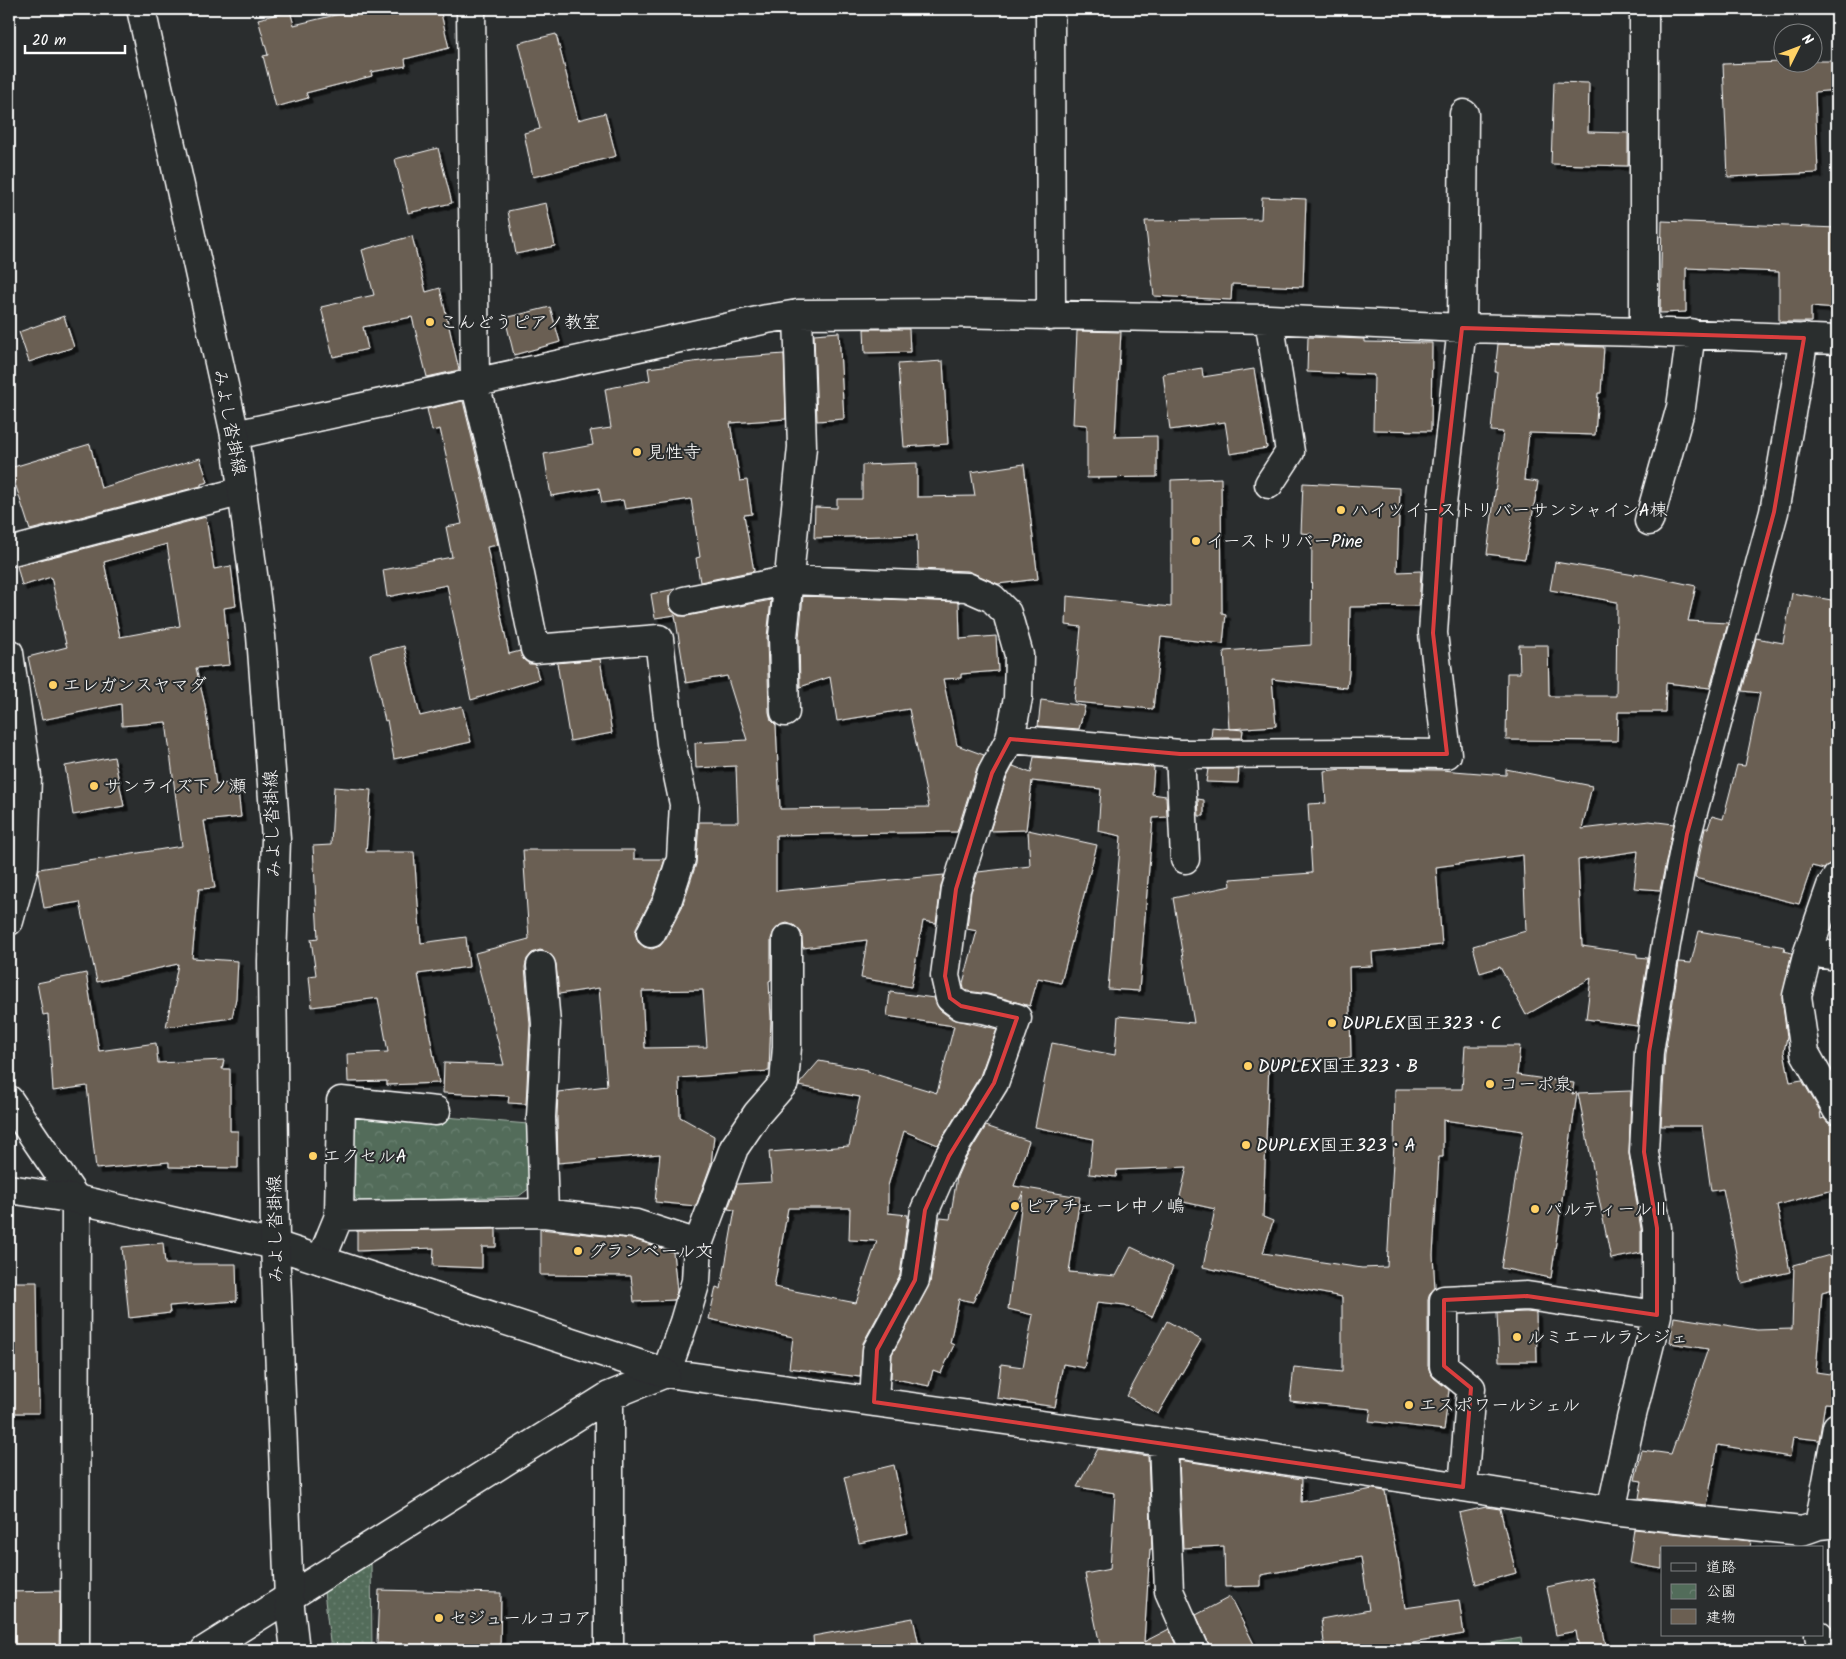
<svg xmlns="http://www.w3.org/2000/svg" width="1846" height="1659" viewBox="0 0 1846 1659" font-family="Kalam,'Klee One',sans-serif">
<defs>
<pattern id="grass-dots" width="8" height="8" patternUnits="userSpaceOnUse" patternTransform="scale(1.25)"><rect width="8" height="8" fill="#526c5a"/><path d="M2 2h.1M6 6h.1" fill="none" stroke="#6c8273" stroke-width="1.8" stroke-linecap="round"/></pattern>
<pattern id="park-crowns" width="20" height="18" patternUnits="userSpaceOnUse" patternTransform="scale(1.25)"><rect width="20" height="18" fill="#526c5a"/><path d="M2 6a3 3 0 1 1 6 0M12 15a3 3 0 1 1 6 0" fill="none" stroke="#6c8273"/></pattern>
<filter id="shadow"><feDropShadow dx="4.5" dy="4.5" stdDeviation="0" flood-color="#0009"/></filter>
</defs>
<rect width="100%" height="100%" fill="#2a2d2e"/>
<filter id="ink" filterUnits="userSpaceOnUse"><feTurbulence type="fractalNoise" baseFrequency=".02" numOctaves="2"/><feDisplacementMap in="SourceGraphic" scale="10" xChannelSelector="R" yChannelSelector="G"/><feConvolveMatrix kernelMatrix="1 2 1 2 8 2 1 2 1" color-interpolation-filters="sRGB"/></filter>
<g filter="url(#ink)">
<path fill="url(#grass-dots)" stroke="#a8b6ac" d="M371,1563L372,1650H331L324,1592Z"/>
<path fill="url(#park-crowns)" stroke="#a8b6ac" d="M362,1110L528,1124L534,1185L519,1196L359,1203L348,1189L349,1122Z
M1521,1638L1523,1650H1454Z"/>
<path fill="#6b5f52" stroke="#fff" fill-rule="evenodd" filter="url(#shadow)" d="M360,9H440L449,48L405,59L406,66L371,72L372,76L306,93L308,98L276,107L263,56L268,55L258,19L290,11L294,25Z
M556,34L578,120L605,113L616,156L533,177L524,133L540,129L519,43Z
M1814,61H1837V90L1815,92L1818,173L1728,177L1723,64Z
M1554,82L1589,83L1588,132L1628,133V166L1551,164Z
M438,148L452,203L408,213L395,159Z
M1262,197L1306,199L1303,287L1232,284L1231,300L1154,296L1145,221L1261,219Z
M546,203L555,246L516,254L508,211Z
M1662,221L1837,228V309L1811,307V322H1779V272L1686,268V312L1660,313Z
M412,236L426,292L440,288L459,370L427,377L412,317L363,327L368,349L333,357L321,307L374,295L362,250Z
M550,307L560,342L514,355L505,318Z
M64,316L74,347L29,362L19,332Z
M864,329H909L910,352L865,353Z
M1077,331L1121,332L1115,437L1157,436V477L1087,478V425L1073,424Z
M839,332L844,419L817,421L814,334Z
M1308,337L1364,339V342L1432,343L1431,431L1373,430L1374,375L1307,372Z
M1498,344L1604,347L1601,393H1598L1595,435L1529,433L1524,480L1538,482L1525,559L1487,554L1503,432L1491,431L1497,372H1495Z
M784,354L786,419L730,423L740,481L747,480L752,514L744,515L754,571L700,582L696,558L700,557L691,499L625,509L623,500L602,503L599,488L551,496L544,454L593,445L590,431L611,428L605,389L650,380L648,368L716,359Z
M943,361L948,444L904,447L898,364Z
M1202,368L1203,377L1254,369L1267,448L1230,454L1225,422L1170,430L1163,374Z
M463,401L498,545L487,547L509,654L520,651L523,659L529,664H535L539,679L471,700L447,585L387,597L383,570L452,557L446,527L462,524L440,429L432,431L427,409Z
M90,444L101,488L200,458L208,482L201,484V486L30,530L10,468Z
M917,463V497L975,496L971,472L1024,464L1038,579L998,584L968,571L918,569L917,535L814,538L815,507L837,508V499H862V465Z
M1221,478L1222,613L1226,614L1223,644L1161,637L1153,709L1074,702L1081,627L1066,625L1067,596L1171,607V480Z
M1303,483L1400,488L1397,572L1421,571L1419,606L1350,607L1349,673L1347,688L1272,679L1276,726L1229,729L1224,651L1311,645L1312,534L1301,533Z
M206,517L214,569L231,566L236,606L224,608L230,665L196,668L205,705L216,785L237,782L241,817L204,821L215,888L199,889L192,958L238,961L236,998L232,1018L166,1027L178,964L97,982L80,902L44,908L38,873L39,869L182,846L166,722L122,726L121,704L42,720L28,657L67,647L66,644L51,577L22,586L17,566ZM167,544L180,626L120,637L104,562Z
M1555,562L1635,575V573L1696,586L1688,621L1728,623L1710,688L1666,683L1665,712H1618L1617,741L1506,740L1507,673H1520L1519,645H1548L1549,696H1616L1617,602L1550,590Z
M675,589L669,596V604L672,611L679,616H687L771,600L767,637L769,712L771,720L776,725L780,809L929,807L909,709L837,721L830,677L800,687L799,638L803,596L959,602L960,639L996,636L998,671L961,674V678L943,679L957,745L984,755L977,768L957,832L776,835V891L944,875L941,887L936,923L923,921L911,987L861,978L867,940L803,948L801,932L795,926L787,923L780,925L774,931L771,939V980L769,981L771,1018L769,1071L679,1078L680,1117L714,1136L711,1164L696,1206L655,1202L660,1154L558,1163L557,1117L558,1092L607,1086L599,988L559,994L556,964L553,957L547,952L540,950L532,953L527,959L525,967L530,1024L526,1104L508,1103L509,1096L443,1093L444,1063L504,1065L475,953L529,939L523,850H634V859H665L653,896L637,926L635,933L638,942L644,947L652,949L660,946L665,940L682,907L696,864L699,822H738L736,766L696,768L695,743L747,740L727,676L686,683L675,615L655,618L651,594ZM703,990L707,1047L645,1048L642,991Z
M1792,593L1837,601V860L1824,869L1812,866L1799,904L1695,878L1705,828H1708L1712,816L1723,819L1737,765L1745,766L1760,693L1742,691L1756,638L1783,643Z
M404,646L420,716L462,706L471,742L394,759L387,720L385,721L370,654Z
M600,659L612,733L570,741L557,663Z
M1041,700L1085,706L1079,729L1038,726Z
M1212,727L1243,730L1242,738H1211Z
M114,757L124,806L73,815L65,766Z
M1034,757L1154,767L1152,794L1166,796L1167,817L1153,818L1139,991L1108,989L1121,836L1098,831L1101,789L1032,781L1026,830L990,831L1006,779L1013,766L1031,773Z
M1208,769H1239L1238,783L1206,782Z
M1342,769L1441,770L1506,775V769L1592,786L1582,829L1649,821L1674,824L1660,890L1634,888L1638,851L1578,860L1582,946L1637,954V957L1648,958L1637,1026L1586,1019L1591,978L1526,1015L1500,967L1480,973L1473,946L1526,931L1523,855L1436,867L1442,945L1372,952L1373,966L1349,967L1351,1058L1269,1063L1263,1217L1273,1221L1263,1253L1362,1268L1387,1267L1394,1144L1395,1089H1462L1465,1046H1520L1517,1075L1574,1083L1572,1094L1577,1093L1551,1278L1501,1268L1523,1131L1443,1120V1157H1439L1433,1255L1435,1288L1430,1293L1428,1300V1366L1430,1372L1434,1378L1449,1390L1444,1430L1369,1421L1371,1409L1290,1401L1294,1367L1342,1372V1297L1286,1286L1203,1267L1215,1209L1179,1201L1187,1167L1117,1170L1116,1177L1089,1174L1093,1139L1035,1127L1052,1043L1115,1055L1118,1016L1194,1023L1173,898L1231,886L1230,879L1312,873L1308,804L1326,803L1324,771Z
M334,787L371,790L366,852H414L421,943L466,937L469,967L418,974L439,1083L387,1085V1081L348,1082L347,1054L388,1052L378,998L312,1007L309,976L316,975L311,939L318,938L313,846L331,845Z
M1198,799L1204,800V816H1199Z
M1028,830L1097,845L1061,983L1038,978L1030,1006L988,994L967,991L964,989L963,983L977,931L967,929L971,892L978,872L1030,866Z
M1699,931L1785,947L1784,951L1792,953L1782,998L1787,1037L1784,1051L1790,1082L1802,1080L1820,1111L1821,1119L1824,1118L1829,1124L1837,1126V1189L1777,1205L1790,1272L1742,1283L1723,1189L1711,1191L1702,1126H1661L1665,1054L1679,962L1691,963Z
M86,973L99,1051L156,1043L158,1063L224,1060L222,1069H230V1131H238V1168L169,1167V1162L96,1169L87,1086L53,1091L48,1014L43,1015L37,983Z
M890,992L934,998L940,1010L952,1019L997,1029L980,1076L938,1145L904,1131L888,1186V1213L908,1215L900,1275L863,1343L860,1377L789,1368L793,1337L709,1319L716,1287L721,1289L735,1210L728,1209L737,1184L772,1182L769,1152L849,1146L860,1097L799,1086L800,1083L819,1061L868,1070V1072L937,1093L954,1026L887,1016ZM788,1208H850L849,1240L877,1241L856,1303L774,1287Z
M1631,1091L1629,1154L1641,1229V1253L1611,1259L1578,1093Z
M986,1126L1029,1141L1014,1186L1080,1197L1069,1272L1116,1276L1131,1247L1173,1267L1152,1317L1125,1305L1097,1302L1084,1368L1063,1364L1055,1407L997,1398L1001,1364L1023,1367L1033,1315L1008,1309L1023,1192L973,1302L959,1299L950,1343L954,1345L941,1373L933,1370L929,1386L891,1378L892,1354L930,1283L940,1218L950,1219L957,1177L963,1163Z
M496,1229V1247H482V1268L433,1266L434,1248L357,1251V1231Z
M540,1229L633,1239L673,1252L677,1291L674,1300L634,1302L631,1276L540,1275Z
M163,1243L165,1264H236L237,1301L169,1306L170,1313L129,1318L122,1247Z
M1837,1253V1288L1822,1292L1816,1372L1837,1375V1404L1825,1403L1819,1440L1793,1437L1790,1457L1718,1445L1707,1505L1639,1498L1642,1481L1635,1480L1642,1450L1671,1454L1708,1349L1670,1343L1674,1317L1757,1330L1792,1329L1794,1265Z
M9,1282H37L39,1413H9Z
M1526,1312L1536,1313L1537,1361H1499L1497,1313Z
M1167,1321L1201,1340L1158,1414L1127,1396Z
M1098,1449L1148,1456L1152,1549H1150L1144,1642L1169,1629L1178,1650H1101L1085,1574L1110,1569L1115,1493L1077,1487Z
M1179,1460L1302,1479L1301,1502L1373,1489L1385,1491L1397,1558H1398L1405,1608L1459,1600L1464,1634L1373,1650H1325L1321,1619L1369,1610L1361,1557L1261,1575V1586L1225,1587L1224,1546L1183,1548Z
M894,1465L908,1533L859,1543L844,1477Z
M1486,1507L1500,1509L1516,1573L1476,1584L1459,1513Z
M1634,1529L1751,1541L1750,1548H1662V1569L1629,1563Z
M1592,1577L1607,1650H1579L1576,1631L1556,1635L1547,1587Z
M379,1590L501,1593L500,1649L377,1643Z
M60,1591L59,1650H9V1592Z
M1230,1597L1257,1650H1210L1209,1644L1196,1615Z
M913,1618L920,1650H814L813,1636Z"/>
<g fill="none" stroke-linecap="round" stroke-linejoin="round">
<g stroke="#fff" stroke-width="31">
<path id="minor" d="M471,9L475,383L510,525L535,649L659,639L671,743L684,804L681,859L667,902L651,933
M1050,9L1051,316
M1644,9V332
M235,435L767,319L798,314L948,313L1269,319L1462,328L1644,332L1837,340
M1269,484L1290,452L1269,319
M1649,521L1681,407L1691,333
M9,552L243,491
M684,601L790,580L967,587L992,598L1007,613L1019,655L1018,698L1010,739L992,773L956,889L945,976L950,998L961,1006L984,1009L1017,1018L994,1083L949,1156L925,1210L915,1280L877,1350L874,1402
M9,653L27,777L24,866L9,921
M785,712L783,637L802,447L798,314
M1010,739L1180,754L1360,753L1447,754L1433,633L1441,513L1462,328L1464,114
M1180,754L1185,859
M1837,877L1831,886L1808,952L1797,996L1805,1053L1837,1110
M1808,952L1837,956
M541,966L546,1024L541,1117L544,1213
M9,1100L76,1199L75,1650
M339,1216L544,1213L636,1224L698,1244
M321,1260L339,1216L341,1101L436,1111
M666,1373L684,1322L696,1281L698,1244L734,1148L757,1114L784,1083L787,1047V939
M1163,1442L1169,1591L1195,1650
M1463,1487L1471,1388L1444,1366V1300L1527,1296L1657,1315
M1611,1511L1631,1419L1657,1315V1228L1644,1152L1649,1052L1666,944L1687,834L1774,512L1804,338
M1819,1525L1837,1427
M1819,1635L1822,1650
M205,1650L609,1396L666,1373L1163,1442L1463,1487L1611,1511L1802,1531L1819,1525L1837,1523
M609,1650V1396"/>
</g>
<g stroke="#fff" stroke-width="31">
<path id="tertiary" d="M9,1189L76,1199L275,1245L666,1373"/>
</g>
<g stroke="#fff" stroke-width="31">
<path id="secondary" d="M141,9L235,435L261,636L276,839L272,961L275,1245L289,1599L295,1650"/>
</g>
<use href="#minor" stroke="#2a2d2e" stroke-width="28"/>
<use href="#tertiary" stroke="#2a2d2e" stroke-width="28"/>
<use href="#secondary" stroke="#2a2d2e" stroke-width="28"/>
</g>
</g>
<path fill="none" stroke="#da3e3e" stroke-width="4" stroke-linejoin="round" d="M1462,328L1804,338L1774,512L1687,834L1649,1052L1644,1152L1657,1228V1315L1527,1296L1444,1300V1366L1471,1388L1463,1487L874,1402L877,1350L915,1280L925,1210L949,1156L994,1083L1017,1018L961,1006L950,998L945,976L956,889L992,773L1010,739L1180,754H1447L1433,633L1441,513Z"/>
<g fill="#ffd166" stroke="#2a2d2e" stroke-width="2">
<circle cx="430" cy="322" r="5"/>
<circle cx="637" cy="452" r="5"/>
<circle cx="1341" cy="510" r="5"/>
<circle cx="1196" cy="541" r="5"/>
<circle cx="53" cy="685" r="5"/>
<circle cx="94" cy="786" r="5"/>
<circle cx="1332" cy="1023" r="5"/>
<circle cx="1248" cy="1066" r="5"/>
<circle cx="1490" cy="1084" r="5"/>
<circle cx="1246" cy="1145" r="5"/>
<circle cx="313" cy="1156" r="5"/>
<circle cx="1015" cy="1206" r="5"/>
<circle cx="1535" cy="1209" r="5"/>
<circle cx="578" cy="1251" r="5"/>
<circle cx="1517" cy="1337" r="5"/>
<circle cx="1409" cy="1405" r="5"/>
<circle cx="439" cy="1618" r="5"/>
</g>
<g text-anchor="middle" stroke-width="4" stroke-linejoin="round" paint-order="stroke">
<g font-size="18" fill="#fff" stroke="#2a2d2e" text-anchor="start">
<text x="440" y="328">こんどうピアノ教室</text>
<text x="647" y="458">見性寺</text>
<text x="1351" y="516">ハイツイーストリバーサンシャインA棟</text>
<text x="1206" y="547">イーストリバーPine</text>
<text x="63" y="691">エレガンスヤマダ</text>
<text x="104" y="792">サンライズ下ノ瀬</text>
<text x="1342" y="1029">DUPLEX国王323・C</text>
<text x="1258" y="1072">DUPLEX国王323・B</text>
<text x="1500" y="1090">コーポ泉</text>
<text x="1256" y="1151">DUPLEX国王323・A</text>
<text x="323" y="1162">エクセルA</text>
<text x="1025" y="1212">ピアチェーレ中ノ嶋</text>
<text x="1545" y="1215">パルティールⅡ</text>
<text x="588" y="1257">グランベール文</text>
<text x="1527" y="1343">ルミエールランジェ</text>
<text x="1419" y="1411">エスポワールシェル</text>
<text x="449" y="1624">セジュールココア</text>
</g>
<g font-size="18" fill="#fff" stroke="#2a2d2e">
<text transform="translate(230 422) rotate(79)" y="6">みよし沓掛線</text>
<text transform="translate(272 824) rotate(-92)" y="6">みよし沓掛線</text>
<text transform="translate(275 1229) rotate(-91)" y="6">みよし沓掛線</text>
</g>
</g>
<rect width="1846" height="1659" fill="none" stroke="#2a2d2e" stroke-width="30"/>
<rect x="15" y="15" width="1816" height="1629" fill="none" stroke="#fff" stroke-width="2" filter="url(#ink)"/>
<rect x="1661" y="1546" width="162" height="90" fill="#2a2d2e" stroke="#7f8182"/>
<rect x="1671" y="1563" width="25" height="8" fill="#2a2d2e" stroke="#7f8182"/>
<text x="1706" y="1572" font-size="15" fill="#ffffff">道路</text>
<rect x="1671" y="1584" width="25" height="15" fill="url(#park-crowns)" stroke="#7f8182"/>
<text x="1706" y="1596" font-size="15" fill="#ffffff">公園</text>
<rect x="1671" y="1609" width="25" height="15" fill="#6b5f52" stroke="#7f8182"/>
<text x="1706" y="1622" font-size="15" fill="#ffffff">建物</text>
<g transform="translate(1798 48) rotate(48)"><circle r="24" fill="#2a2d2e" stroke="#7f8182"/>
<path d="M0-4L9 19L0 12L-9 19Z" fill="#ffd166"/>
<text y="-8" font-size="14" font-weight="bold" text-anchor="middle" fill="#ffffff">N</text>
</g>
<path d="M25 45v8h100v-8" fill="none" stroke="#ffffff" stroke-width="2.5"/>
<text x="32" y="45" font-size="15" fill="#ffffff" stroke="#2a2d2e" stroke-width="4" paint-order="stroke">20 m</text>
</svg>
